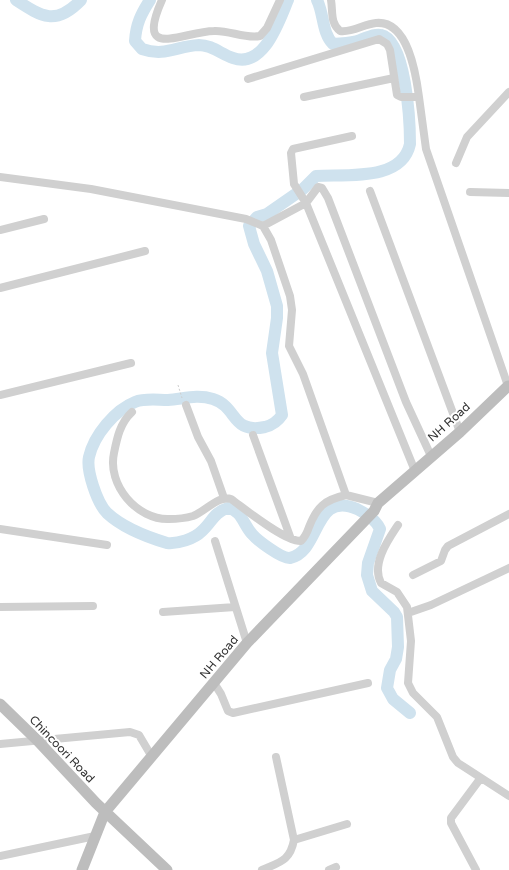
<svg xmlns="http://www.w3.org/2000/svg" width="509" height="870" viewBox="0 0 509 870" font-family="'Varela Round',sans-serif">
<rect width="100%" height="100%" fill="#fff"/>
<g fill="none" stroke-linecap="round" stroke-linejoin="round">
<path stroke="#cfe2ee" stroke-width="12" d="M16,0C42,17 56,26 81,0
M150,0C141,14 136,24 135,41L142,49C165,57 177,46 199,45C212,45 221,54 233,58C264,69 279,21 288,0
M317,0C324,14 322,33 333,44C342,43 352,43 360,40C367,38 374,33 381,35C406,40 410,122 410,144C402,182 345,174 316,176L303,189L267,214L257,217L249,226L254,244L267,271L277,306V318L272,353L282,415C278,421 273,425 265,427C231,434 238,407 213,399C197,394 183,399 168,400C157,400 145,398 135,402C115,410 94,435 89,457C86,470 97,503 107,513C122,527 147,537 167,543C178,544 194,539 202,531C212,522 214,512 228,508C242,511 243,524 252,534C257,540 282,559 290,558C321,552 313,490 357,509C365,513 376,520 380,529L368,563L367,575L372,591L394,612L397,617L398,647L396,659L390,670L387,688L393,699L410,713"/>
<path stroke="#cdcdcd" stroke-width="1" stroke-dasharray="2 2" stroke-linecap="butt" d="M178,385L182,398"/>
<path stroke="#d0d0d0" stroke-width="8" d="M162,0C135,61 181,32 214,31C229,30 245,39 260,36L267,28L280,0
M248,79L379,39L387,44L390,50L397,95L401,97H419C416,74 408,20 376,23C364,24 352,33 340,31C330,23 333,11 331,0
M304,97L394,78
M419,97L426,149L508,386
M352,136L293,149L291,153L294,184L306,203L415,471
M456,163L467,137L509,92
M0,177L91,189L246,219L263,226L271,240L290,296L292,310L289,346L303,374L346,495L378,503
M370,191L460,432
M470,192L509,193
M263,226L306,203L318,187L322,188L328,198L406,402L431,456
M0,230L44,219
M0,288L145,251
M0,395L131,363
M186,405L198,437L211,461L224,498
M132,412C120,423 117,438 114,453C107,485 137,520 169,519C177,519 186,518 193,516C206,511 218,495 231,499C245,509 285,542 301,541C305,537 307,533 309,527C317,507 324,500 346,495
M253,435L291,539
M398,525C388,540 371,564 381,583L397,592L407,607L411,641L408,683L413,693L437,717L453,757L458,763L509,796
M0,529L107,545
M215,541L247,643
M413,575L441,561L445,550L448,546L509,514
M0,607L93,606
M163,612L235,607
M408,613L431,605L509,568
M214,683L221,694L228,711L233,713L368,683
M0,744L130,732L139,735L152,757
M276,757L294,840
M0,856L95,836
M262,870C280,862 290,861 294,840L347,824
M329,870L336,867
M476,870L451,823V818L480,779"/>
<path stroke="#bdbdbd" stroke-width="11" d="M0,704L37,740L96,803L167,870
M82,870L105,812L247,643L374,511L378,503L460,432L508,386"/>
</g>
<g text-anchor="middle" stroke-width="4" stroke-linejoin="round" paint-order="stroke">
<g font-size="12" fill="#333" stroke="#fff">
<text transform="translate(449 422) rotate(-42)" y="4">NH Road</text>
<text transform="translate(219 657) rotate(-50)" y="4">NH Road</text>
<text transform="translate(62 749) rotate(46)" y="4">Chincoori Road</text>
</g>
</g>
</svg>
